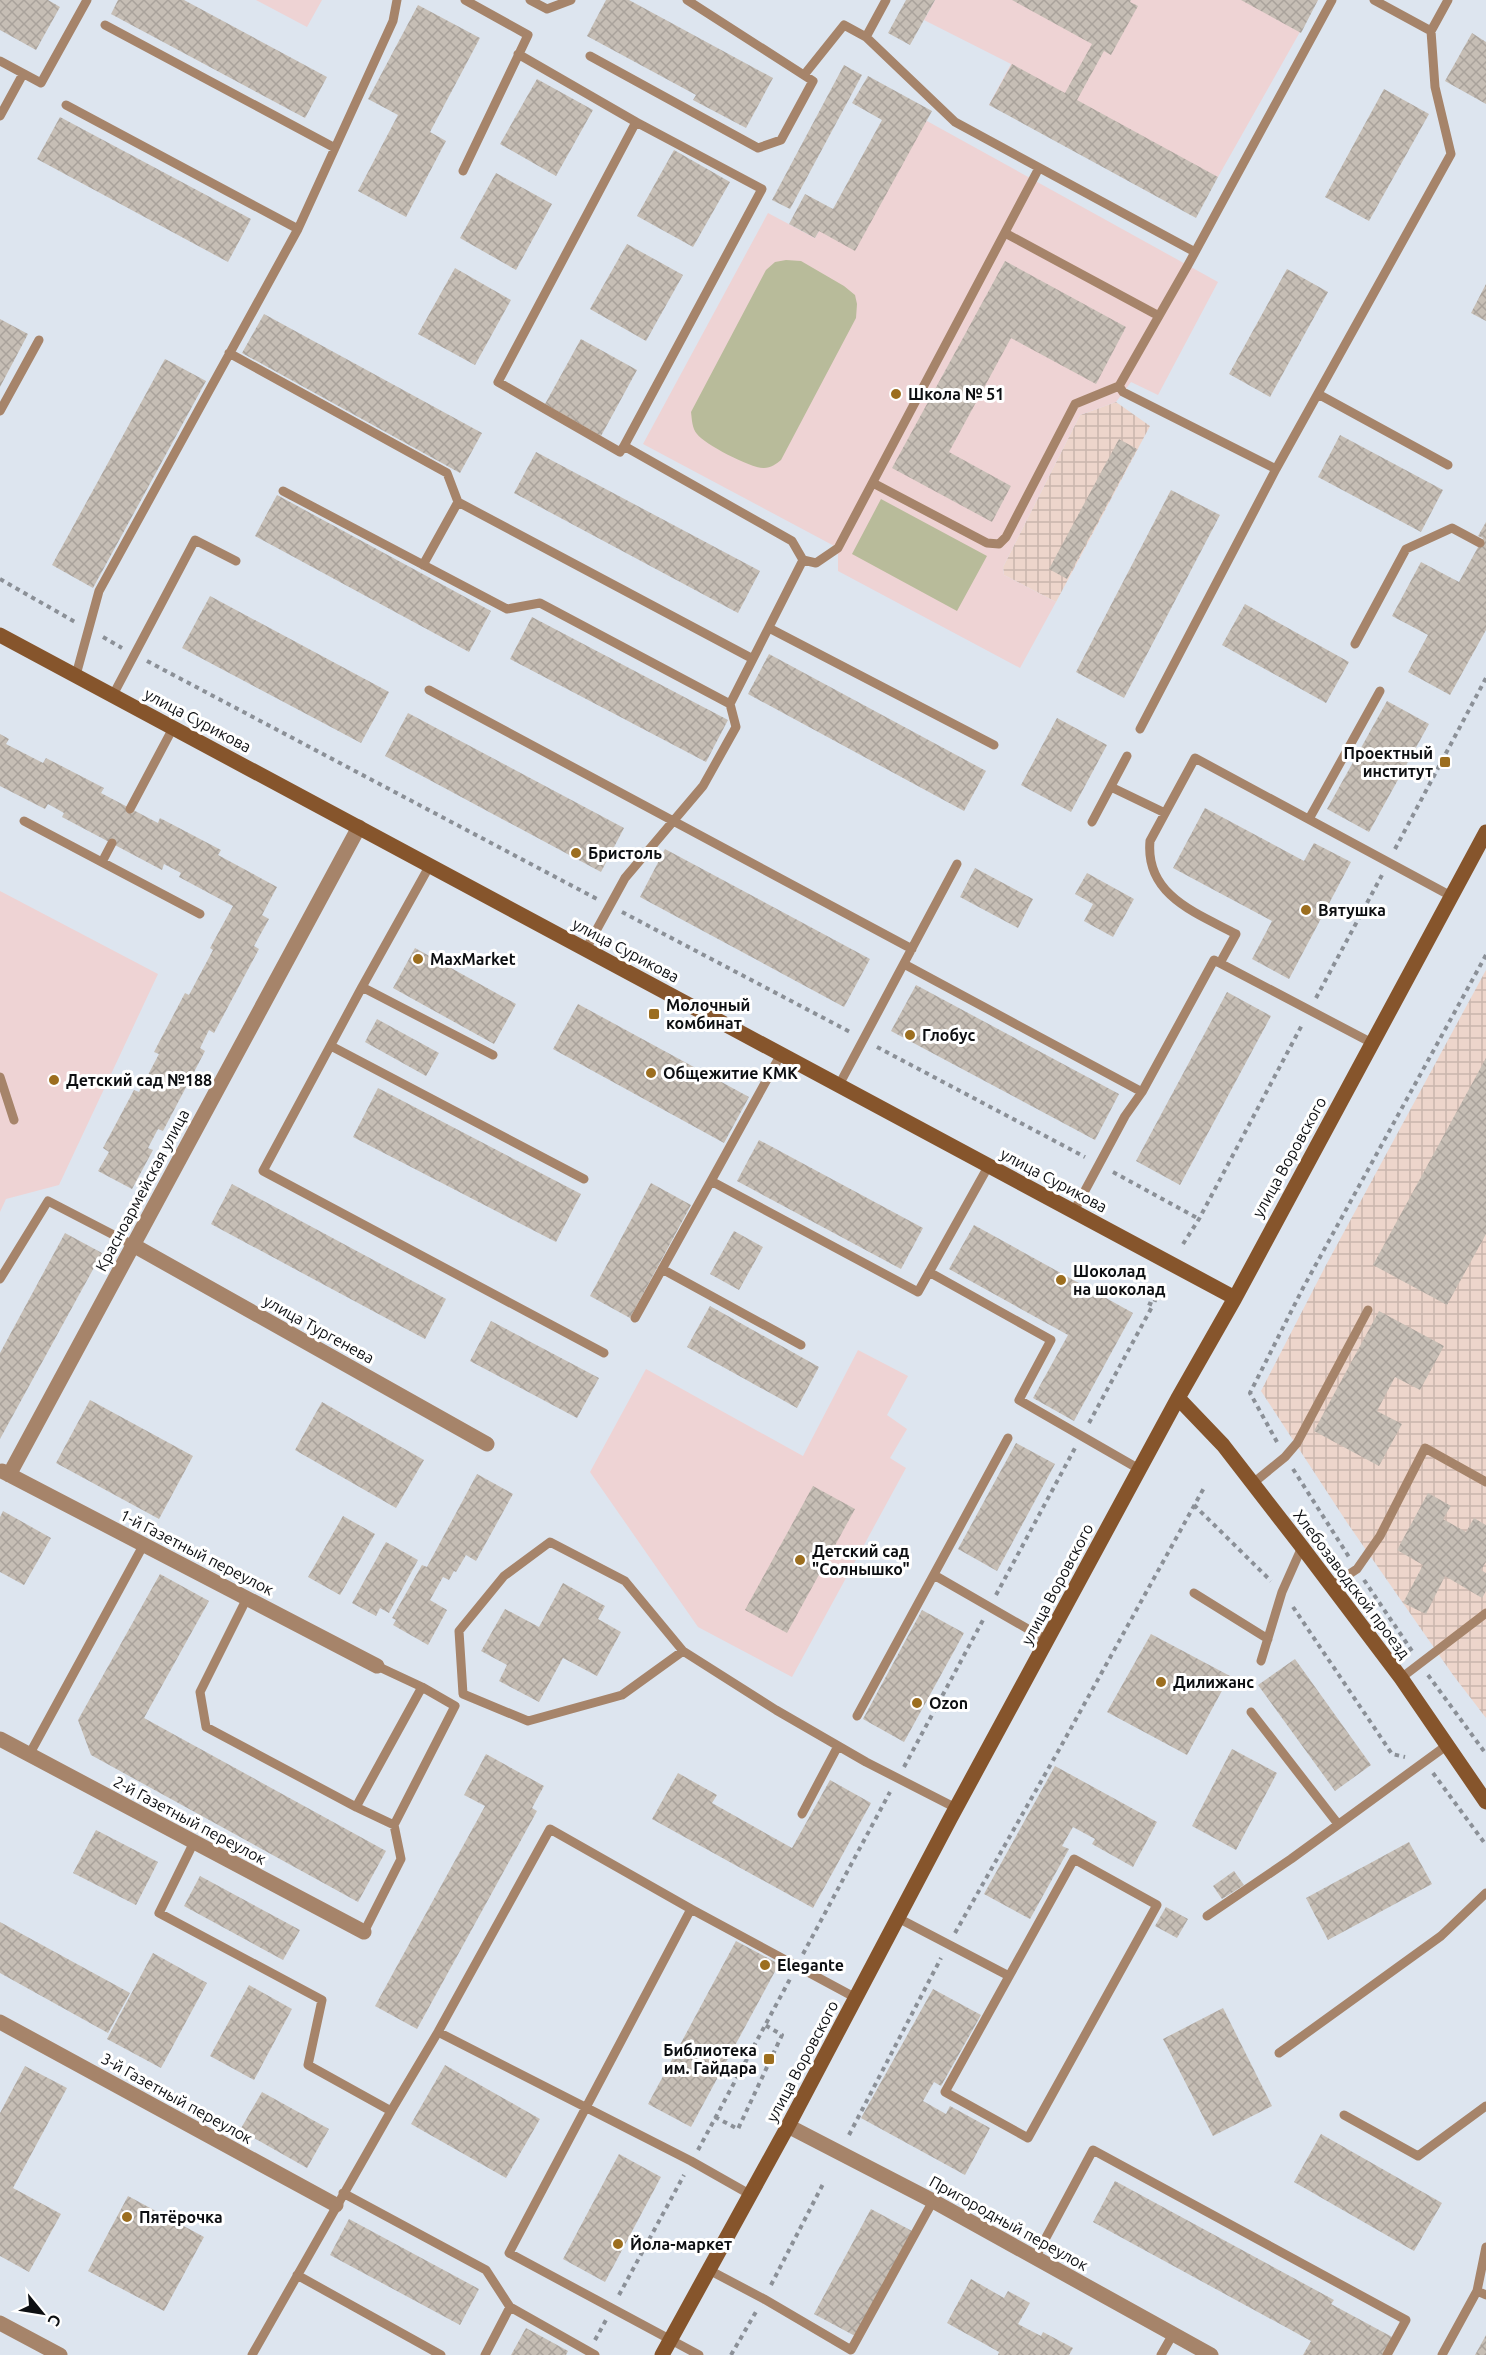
<svg xmlns="http://www.w3.org/2000/svg" width="1486" height="2355" viewBox="0 0 1486 2355" font-family="Ubuntu,sans-serif">
<defs>
<pattern id="industrial-grid" width="8" height="8" patternUnits="userSpaceOnUse" patternTransform="scale(1.5)"><rect width="8" height="8" fill="#edd5cb"/><path d="M0 4h8M4 0v8" fill="none" stroke="#cab6ad"/></pattern>
<pattern id="building-cross-hatch" width="8" height="8" patternUnits="userSpaceOnUse" patternTransform="scale(1.5)"><rect width="8" height="8" fill="#c6beb5"/><path d="M0 0l8 8M0 8l8-8" fill="none" stroke="#a9a29b"/></pattern>
</defs>
<rect width="100%" height="100%" fill="#dde5ef"/>
<path fill="url(#industrial-grid)" d="M1116,402L1150,426L1056,602L1004,575L1003,567L1080,415Z
M1486,970V1718L1453,1675L1348,1524L1261,1391L1325,1267Z"/>
<path fill="#eed3d4" d="M256,0H322L307,27Z
M935,0H1318L1218,177L989,105L1011,64L924,20Z
M927,121L1218,282L1158,395L1131,382L1116,402L1080,415L1003,567L1004,575L1056,602L1020,668L838,571V548L643,444L768,213L815,238L819,231Z
M0,891L158,974L59,1185L6,1199L0,1212Z
M858,1350L908,1376L887,1415L907,1429L890,1458L906,1468L792,1677L698,1627L590,1472L646,1369L803,1456Z"/>
<path fill="#b8bb9a" d="M786,260L801,261L844,286L855,295L857,304L856,318L781,460C776,464 771,468 764,468C752,469 704,444 697,434C692,428 692,420 691,412L766,270L775,262Z
M881,499L987,556L957,611L852,554Z"/>
<path fill="url(#building-cross-hatch)" d="M0,0H48L60,7L36,50L0,30Z
M118,0H184L327,77L305,118L111,14Z
M606,0H629L773,78L746,128L693,100L696,95L587,36Z
M906,0H935L910,45L888,33Z
M1012,0H1131L1130,2L1138,6L1111,55L1104,51L1077,100L1218,177L1196,218L989,105L1012,64L1065,93L1092,44Z
M1241,0H1318L1301,33Z
M418,5L480,38L430,132L446,141L406,217L358,191L398,115L368,99Z
M1472,33L1486,42V104L1445,81Z
M844,65L862,75L790,209L772,200Z
M868,76L932,111L855,251L819,231L815,238L789,224L805,194L833,209L882,120L852,103Z
M537,79L593,110L556,176L500,144Z
M1384,89L1429,114L1369,221L1325,197Z
M60,117L251,219L228,262L37,159Z
M674,150L730,182L693,247L637,216Z
M496,173L552,204L516,270L460,238Z
M627,244L683,275L646,341L590,309Z
M1005,261L1126,327L1096,384L1011,338L949,452L1011,486L992,522L892,468Z
M455,268L511,300L475,365L418,334Z
M1287,269L1328,292L1270,397L1229,374Z
M1486,284V321L1471,313Z
M264,314L482,433L460,473L242,353Z
M0,319L28,334L0,387Z
M581,339L637,370L601,436L545,404Z
M165,359L206,381L93,588L52,565Z
M1340,435L1443,490L1421,532L1318,477Z
M1119,439L1137,449L1067,579L1049,569Z
M536,452L760,571L738,613L514,493Z
M1171,490L1220,515L1124,698L1076,672Z
M277,495L491,611L469,652L255,536Z
M1486,522V630L1450,695L1408,672L1428,635L1392,616L1421,562L1459,582L1483,538L1478,536Z
M210,596L389,692L361,743L182,648Z
M1245,604L1349,662L1326,703L1222,645Z
M532,617L728,720L706,762L510,659Z
M769,654L986,771L964,811L748,694Z
M1387,701L1429,724L1369,832L1327,809Z
M408,713L624,828L601,872L385,756Z
M1057,718L1107,745L1071,812L1021,785Z
M0,734L9,739L6,744L43,763L46,758L104,788L101,793L158,823L160,818L221,850L218,855L277,887L262,915L269,919L254,946L259,949L214,1033L209,1030L200,1048L205,1051L163,1131L158,1129L148,1148L153,1150L132,1189L98,1171L109,1152L103,1148L134,1090L139,1092L159,1054L154,1052L185,993L189,995L213,950L210,948L233,906L179,877L181,873L164,864L162,870L62,817L64,813L48,804L45,809L0,786Z
M1205,808L1304,861L1314,843L1351,862L1289,979L1252,959L1272,921L1173,868Z
M665,849L870,959L844,1007L640,897Z
M975,868L1033,899L1018,928L960,897Z
M1087,873L1134,899L1113,937L1084,921L1093,904L1075,894Z
M415,948L516,1004L494,1044L393,988Z
M916,985L1119,1094L1095,1140L891,1031Z
M1227,992L1271,1016L1180,1185L1136,1161Z
M578,1004L749,1097L724,1143L553,1049Z
M377,1019L439,1053L426,1076L365,1042Z
M1486,1058V1234L1447,1305L1373,1265Z
M378,1088L581,1194L556,1242L353,1137Z
M759,1140L923,1228L901,1269L737,1181Z
M651,1183L691,1205L630,1318L590,1296Z
M232,1184L446,1299L425,1339L211,1224Z
M974,1225L1133,1313L1074,1421L1033,1398L1068,1335L949,1269Z
M734,1231L763,1247L739,1290L710,1274Z
M65,1233L102,1253L0,1439V1353Z
M710,1306L819,1367L797,1408L687,1347Z
M1379,1311L1444,1346L1420,1390L1395,1377L1377,1411L1402,1424L1379,1466L1314,1431Z
M491,1321L599,1378L577,1418L470,1361Z
M90,1400L193,1456L159,1519L56,1463Z
M322,1402L424,1460L396,1508L295,1450Z
M1016,1443L1055,1464L997,1571L958,1549Z
M477,1474L513,1494L476,1561L466,1555L456,1572L454,1571L449,1580L443,1577L430,1600L447,1610L428,1645L393,1625L396,1620L392,1618L422,1565L427,1567Z
M813,1486L855,1509L787,1633L745,1610Z
M1428,1493L1451,1506L1443,1519L1466,1532L1474,1518L1486,1525V1562L1481,1570L1486,1573V1591L1482,1598L1445,1576L1426,1614L1403,1603L1423,1565L1397,1550Z
M3,1511L51,1538L24,1585L0,1572V1517Z
M343,1516L375,1534L340,1595L308,1577Z
M386,1542L418,1560L389,1613L380,1608L376,1616L352,1603Z
M160,1574L209,1601L144,1718L386,1851L358,1902L91,1755L78,1720Z
M563,1583L605,1606L598,1619L621,1632L597,1676L563,1658L539,1702L499,1681L507,1665L481,1651L505,1609L539,1627Z
M922,1610L964,1633L904,1742L863,1719Z
M1151,1634L1230,1676L1187,1755L1107,1712Z
M1295,1659L1371,1765L1335,1791L1258,1685Z
M1232,1749L1277,1773L1236,1850L1192,1826Z
M486,1754L544,1786L532,1808L537,1811L417,2029L375,2006L485,1806L464,1795Z
M1055,1766L1157,1822L1133,1867L1092,1844L1095,1839L1073,1827L1062,1846L1069,1849L1030,1919L984,1894Z
M678,1773L717,1795L712,1803L792,1848L830,1780L871,1803L813,1908L652,1819Z
M96,1830L158,1862L136,1905L73,1873Z
M1409,1842L1432,1884L1328,1940L1306,1898Z
M1234,1871L1244,1885L1222,1899L1213,1886Z
M200,1876L300,1930L283,1960L184,1906Z
M1166,1907L1188,1919L1177,1938L1155,1926Z
M0,1922L130,1993L108,2033L0,1973Z
M736,1941L779,1964L691,2127L648,2104Z
M153,1953L207,1983L161,2068L107,2039Z
M249,1985L292,2009L254,2080L210,2056Z
M933,1989L981,2015L941,2086L934,2082L923,2101L946,2114L950,2106L990,2128L965,2175L861,2118Z
M1223,2008L1272,2106L1213,2136L1163,2039Z
M445,2065L540,2119L506,2178L411,2124Z
M25,2066L67,2088L13,2188L61,2214L29,2272L0,2256V2113Z
M262,2092L329,2129L307,2168L240,2130Z
M1321,2134L1442,2203L1414,2251L1294,2182Z
M619,2154L661,2177L605,2282L563,2259Z
M1115,2181L1334,2300L1331,2304L1394,2338L1384,2355H1303L1311,2341L1093,2222Z
M128,2196L204,2237L164,2311L88,2271Z
M871,2209L912,2231L855,2336L814,2314Z
M349,2219L479,2289L460,2325L330,2255Z
M971,2279L1004,2298L1008,2291L1030,2303L1018,2324L1041,2336L1043,2332L1073,2348L1069,2355H998L999,2352L947,2323Z
M526,2328L568,2351L566,2355H511Z
M1486,2335V2355H1475Z"/>
<g fill="none" stroke-linecap="round" stroke-linejoin="round">
<path stroke="#8b9097" stroke-width="4" stroke-dasharray="4.5 4.5" stroke-linecap="butt" d="M0,579L75,622
M103,637L122,648
M147,661L597,899
M1395,849L1486,678
M622,912L852,1033
M1316,998L1382,875
M877,1047L1085,1157
M1113,1172L1199,1219
M1183,1244L1199,1219L1303,1023
M1148,1303L1153,1305L1162,1285
M1089,1423L1153,1305
M1277,1442L1250,1393L1303,1288L1486,955
M1293,1469L1349,1557
M1194,1505L1271,1581
M1364,1580L1412,1651
M996,1595L1075,1448
M1293,1607L1392,1754L1405,1757
M1428,1675L1486,1754
M904,1767L983,1620
M1433,1773L1486,1845
M955,1933L1060,1748L1205,1486
M803,1954L890,1792
M715,2117L738,2129L782,2035L765,2025
M849,2135L941,1958
M698,2150L790,1979
M771,2285L824,2182
M619,2295L684,2175
M595,2340L606,2320
M731,2355L757,2310"/>
<path stroke="#a6846a" stroke-width="9" d="M530,0L547,9L571,0
M886,0L866,37L955,122L1195,252
M1374,0L1431,31L1448,0
M105,25L335,148
M518,54L636,122L498,382L620,452L624,446
M590,56L758,148L781,140L813,81L687,0
M0,61L41,83L87,0
M804,75L844,25L866,37
M66,105L298,229
M0,116L23,74
M636,122L762,189L624,446L792,541L803,560
M463,171L528,35L465,0
M1005,233L1159,316
M229,353L447,473L458,502L753,659
M1119,386L1123,392L1276,469L1140,729
M1318,394L1448,465
M0,411L39,340
M1276,469L1451,154L1435,87L1431,31
M873,483L987,543L999,544L1006,537L1075,404L1119,386L1188,265L1332,0
M283,491L507,609L540,603L730,704L736,727L703,786L625,878L586,949
M423,565L458,502
M769,628L994,745
M1355,644L1406,549L1452,528L1480,543
M76,675L99,591L298,229L393,21L397,0
M429,690L912,949
M113,695L195,540L236,561
M730,704L803,560L816,563L838,548L1039,168
M1111,787L1165,813
M130,809L173,728
M1309,819L1380,691
M24,821L200,914
M1092,822L1127,756
M102,862L112,843
M430,865L362,987L493,1055
M1220,963L1236,934C1196,913 1145,895 1150,841L1195,758L1451,896
M904,964L1142,1092
M362,987L263,1171L604,1353
M331,1046L584,1179
M781,1054L711,1181L918,1292L989,1165
M0,1077L14,1120
M839,1085L957,864
M1074,1211L1125,1116L1142,1092L1214,960L1372,1043
M662,1269L801,1345
M929,1272L1051,1340L1019,1400L1139,1469
M0,1279L48,1201L133,1245
M635,1318L711,1181
M1252,1484L1285,1457L1297,1443L1368,1310
M934,1575L1047,1640
M1331,1586L1357,1569L1380,1536L1425,1448L1486,1482
M1194,1593L1268,1639
M247,1598L200,1692L206,1727L356,1807
M683,1651L622,1695L528,1721L463,1694L459,1631L504,1576L550,1542L625,1581L683,1651L776,1710L866,1762L956,1808
M1261,1661L1282,1592L1302,1547
M377,1666L422,1687L356,1807L394,1825L455,1706L422,1687
M1401,1678L1486,1613
M1251,1712L1338,1824
M857,1716L1008,1438
M29,1755L144,1544
M802,1814L838,1746
M194,1842L159,1913L322,2000L308,2065L391,2111L252,2355
M1074,1859L1157,1905L1028,2138L945,2092Z
M1207,1916L1291,1859L1446,1746
M898,1918L1009,1976
M364,1932L401,1859L394,1825
M438,2032L691,2161L751,2195
M1279,2053L1441,1936L1486,1893
M391,2111L438,2032L550,1829L691,1909
M1344,2115L1418,2156L1486,2106
M343,2193L486,2270L510,2307
M1486,2247L1477,2291L1486,2295
M1035,2258L1093,2150L1406,2320L1387,2355
M709,2270L764,2299L851,2350L933,2201
M297,2275L441,2355
M485,2355L510,2307L595,2355
M699,2355L509,2253L691,1909L856,1998
M1161,2355L1173,2334
M1442,2355L1477,2291"/>
<path stroke="#a6846a" stroke-width="15" d="M133,1245L487,1444
M2,1471L377,1666
M9,1475L359,827
M0,1739L364,1932
M0,2022L336,2205
M788,2126L933,2201L1211,2355
M0,2323L60,2355"/>
<path stroke="#86552c" stroke-width="15" d="M0,635L1235,1298
M1178,1398L1223,1445L1302,1547L1401,1678L1486,1802
M662,2355L788,2126L950,1819L1178,1398L1235,1298L1486,832"/>
</g>
<g fill="#9c6e1f" stroke="#fff" stroke-width="2">
<circle cx="896" cy="394" r="6"/>
<rect x="1439" y="756" width="12" height="12" rx="3"/>
<circle cx="576" cy="853" r="6"/>
<circle cx="1306" cy="910" r="6"/>
<circle cx="418" cy="959" r="6"/>
<rect x="648" y="1008" width="12" height="12" rx="3"/>
<circle cx="910" cy="1035" r="6"/>
<circle cx="651" cy="1073" r="6"/>
<circle cx="54" cy="1080" r="6"/>
<circle cx="1061" cy="1280" r="6"/>
<circle cx="800" cy="1560" r="6"/>
<circle cx="1161" cy="1682" r="6"/>
<circle cx="917" cy="1703" r="6"/>
<circle cx="765" cy="1965" r="6"/>
<rect x="763" y="2053" width="12" height="12" rx="3"/>
<circle cx="127" cy="2217" r="6"/>
<circle cx="618" cy="2244" r="6"/>
</g>
<g text-anchor="middle" stroke-width="6" stroke-linejoin="round" paint-order="stroke">
<g font-size="16" font-weight="bold" fill="#0d0f12" stroke="#fff" text-anchor="start">
<text x="908" y="400">Школа № 51</text>
<text x="1433" y="759" text-anchor="end">Проектный<tspan x="1433" dy="18">институт</tspan></text>
<text x="588" y="859">Бристоль</text>
<text x="1318" y="916">Вятушка</text>
<text x="430" y="965">MaxMarket</text>
<text x="666" y="1011">Молочный<tspan x="666" dy="18">комбинат</tspan></text>
<text x="922" y="1041">Глобус</text>
<text x="663" y="1079">Общежитие КМК</text>
<text x="66" y="1086">Детский сад №188</text>
<text x="1073" y="1277">Шоколад<tspan x="1073" dy="18">на шоколад</tspan></text>
<text x="812" y="1557">Детский сад<tspan x="812" dy="18">"Солнышко"</tspan></text>
<text x="1173" y="1688">Дилижанс</text>
<text x="929" y="1709">Ozon</text>
<text x="777" y="1971">Elegante</text>
<text x="757" y="2056" text-anchor="end">Библиотека<tspan x="757" dy="18">им. Гайдара</tspan></text>
<text x="139" y="2223">Пятёрочка</text>
<text x="630" y="2250">Йола-маркет</text>
</g>
<g font-size="16" fill="#0d0f12" stroke="#fff">
<text transform="translate(198 720) rotate(28)" y="6">улица Сурикова</text>
<text transform="translate(626 950) rotate(28)" y="6">улица Сурикова</text>
<text transform="translate(1289 1157) rotate(-61)" y="6">улица Воровского</text>
<text transform="translate(1054 1180) rotate(28)" y="6">улица Сурикова</text>
<text transform="translate(142 1190) rotate(-62)" y="6">Красноармейская улица</text>
<text transform="translate(319 1329) rotate(29)" y="6">улица Тургенева</text>
<text transform="translate(197 1552) rotate(27)" y="6">1-й Газетный переулок</text>
<text transform="translate(1057 1584) rotate(-62)" y="6">улица Воровского</text>
<text transform="translate(1352 1584) rotate(53)" y="6">Хлебозаводской проезд</text>
<text transform="translate(190 1820) rotate(28)" y="6">2-й Газетный переулок</text>
<text transform="translate(802 2061) rotate(-62)" y="6">улица Воровского</text>
<text transform="translate(177 2098) rotate(29)" y="6">3-й Газетный переулок</text>
<text transform="translate(1009 2223) rotate(29)" y="6">Пригородный переулок</text>
</g>
</g>
<g transform="translate(42 2313) rotate(120)" stroke="#ffffff" stroke-width="4.5" paint-order="stroke">
<path d="M0-4.5L10 22L0 15L-10 22Z" fill="#0d0f12"/>
<text y="-9" font-size="16" font-weight="bold" text-anchor="middle" fill="#0d0f12">С</text>
</g>
</svg>
